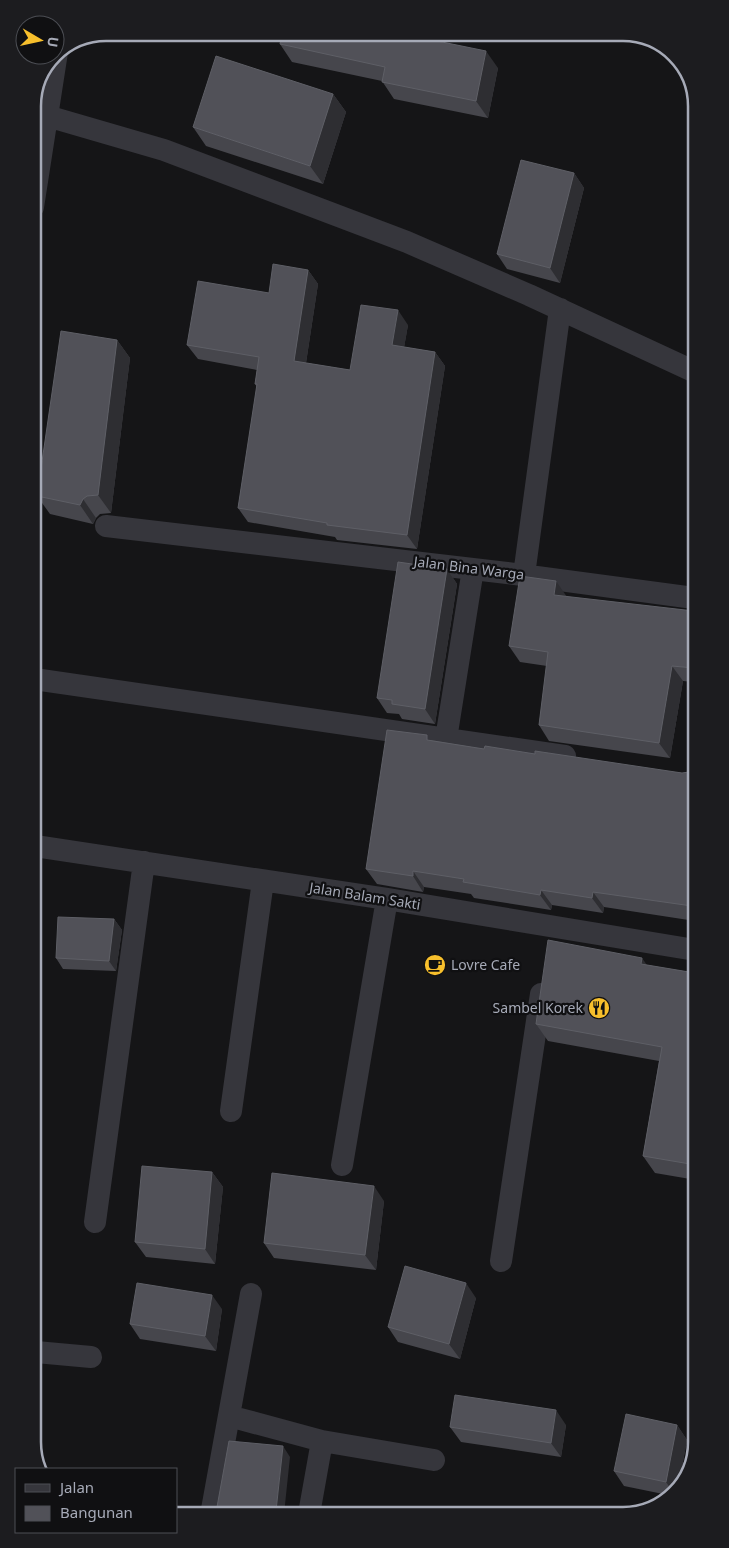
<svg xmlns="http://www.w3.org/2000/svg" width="729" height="1548" viewBox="0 0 729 1548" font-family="'Noto Sans',sans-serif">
<rect width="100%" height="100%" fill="#151517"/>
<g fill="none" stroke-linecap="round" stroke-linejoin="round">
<path stroke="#36363c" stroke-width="22" d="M47,116L164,150L407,242L529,295L693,371
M33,207L57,52
M106,526L507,573L694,598
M524,575L560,309
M34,679L565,756
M446,739L473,569
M35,846L387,899L695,950
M231,1111L263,881
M342,1165L387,899
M95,1222L144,862
M501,1261L541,994
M36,1352L91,1357
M229,1416L322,1441L434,1460
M309,1514L322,1441
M211,1515L251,1294"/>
</g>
<path fill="#46464c" d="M280,44L498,68L488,118L394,99L382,81L292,62Z
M333,94L346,112L323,184L206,146L193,127Z
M574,173L584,188L560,283L507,269L497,254Z
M308,270L318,284L306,363L350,370L408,325L404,347L435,352L445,366L417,549L337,540L335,537L248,522L238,508L257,387L255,384L257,370L198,359L187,345Z
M117,340L130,358L111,513L100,514L96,518L93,524L50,514L37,496Z
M447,569L457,584L435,724L402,719L399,714L387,713L377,698Z
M694,611V682L683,681L670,758L549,741L539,725L547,666L520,662L509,646Z
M431,740L484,749L535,754L682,773L689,772L695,767V921L604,907L603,913L552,905L551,910L474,898L471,894L424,887L423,892L377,884L366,869Z
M114,919L122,930L116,971L63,969L56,958Z
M647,965L695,973L696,1180L655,1173L643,1156L659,1061L548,1041L536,1024Z
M212,1172L223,1187L215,1264L146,1257L135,1242Z
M384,1201L376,1270L274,1258L264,1243Z
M476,1298L460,1359L398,1342L388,1327Z
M222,1309L216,1351L140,1339L130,1324Z
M566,1425L561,1457L461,1442L450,1427Z
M677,1425L687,1440L678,1488L668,1495L624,1486L614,1471Z"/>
<path fill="#2e2e32" d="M486,51L498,68L488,118L476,101Z
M333,94L346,112L323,184L310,166Z
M574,173L584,188L560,283L550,268Z
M308,270L318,284L304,376L294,361Z
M398,310L408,325L402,360L392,345Z
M117,340L130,358L111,513L98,495Z
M435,352L445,366L417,549L407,535Z
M83,499L96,518L93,524L80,505Z
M447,569L457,584L435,724L425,709Z
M556,581L567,597L554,595Z
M672,666L683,681L670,758L659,743Z
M413,871L424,887L423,892L413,876Z
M541,890L552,905L551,910L540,895Z
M593,892L604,907L603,913L592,898Z
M114,919L122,930L116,971L109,961Z
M642,958L654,975L641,964Z
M212,1172L223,1187L215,1264L205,1249Z
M374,1186L384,1201L376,1270L365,1255Z
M466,1283L476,1298L460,1359L449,1344Z
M212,1295L222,1309L216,1351L205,1336Z
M556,1410L566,1425L561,1457L551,1443Z
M677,1425L687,1440L678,1488L673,1492L666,1482Z
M283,1446L290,1457L284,1514H277L276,1511Z"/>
<path fill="#515158" stroke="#5e5f66" d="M282,33H398L486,51L476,101L382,82L385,67L280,44Z
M216,56L333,94L310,166L193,127Z
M521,160L574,173L550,268L497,254Z
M273,264L308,270L294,361L350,370L361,305L398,310L392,345L435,352L407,535L327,525V523L238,508L257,384H255L259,357L187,345L198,281L269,293Z
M61,331L117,340L98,495L87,496L83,499L80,505L37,496Z
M398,562L447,569L425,709L392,704V700L377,698Z
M520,576L556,581L554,595L694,611V668L672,666L659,743L539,725L548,652L509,646Z
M387,730L427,735V740L484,749L485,746L535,754V751L682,773L689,772L695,767V913L691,912L692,906L593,892L592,898L541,890L540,895L463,882L464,879L413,871V876L366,869Z
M58,917L114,919L109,961L56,958Z
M548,940L642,958L641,964L695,973L696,1165L643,1156L662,1047L536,1024Z
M142,1166L212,1172L205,1249L135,1242Z
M272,1173L374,1186L365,1255L264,1243Z
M405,1266L466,1283L449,1344L388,1327Z
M137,1283L212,1295L205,1336L130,1324Z
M455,1395L556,1410L551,1443L450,1427Z
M626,1414L677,1425L666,1482L614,1471Z
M229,1441L283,1446L276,1511L277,1512V1514L212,1515L213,1513L217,1507Z"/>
<defs>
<g id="cafe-disc" transform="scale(1.125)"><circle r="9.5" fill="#f7bf2c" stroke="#101012"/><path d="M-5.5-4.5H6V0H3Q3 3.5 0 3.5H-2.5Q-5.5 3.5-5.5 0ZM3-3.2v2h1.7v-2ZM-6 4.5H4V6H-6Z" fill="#111"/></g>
<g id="restaurant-disc" transform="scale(1.125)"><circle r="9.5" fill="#f7bf2c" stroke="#101012"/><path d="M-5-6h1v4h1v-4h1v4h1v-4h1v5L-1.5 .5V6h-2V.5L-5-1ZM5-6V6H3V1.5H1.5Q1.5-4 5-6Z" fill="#111"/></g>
</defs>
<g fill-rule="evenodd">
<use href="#cafe-disc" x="435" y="965"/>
<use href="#restaurant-disc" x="599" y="1008"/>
</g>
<g text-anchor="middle" stroke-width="4.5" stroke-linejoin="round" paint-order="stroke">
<g font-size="14" fill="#a6aab7" stroke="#101012">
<text transform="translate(469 568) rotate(7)" y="5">Jalan Bina Warga</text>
<text transform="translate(365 896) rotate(9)" y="5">Jalan Balam Sakti</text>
</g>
<g font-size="14" fill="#a6aab7" stroke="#101012" text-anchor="start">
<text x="451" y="970">Lovre Cafe</text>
<text x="583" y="1013" text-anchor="end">Sambel Korek</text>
</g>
</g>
<path d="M0 0H729V1548H0ZM106 41H623A65 65 0 0 1 688 106V1442A65 65 0 0 1 623 1507H106A65 65 0 0 1 41 1442V106A65 65 0 0 1 106 41Z" fill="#1c1c1f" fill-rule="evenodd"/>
<path fill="none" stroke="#a6aab7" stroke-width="2.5" d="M106 41H623A65 65 0 0 1 688 106V1442A65 65 0 0 1 623 1507H106A65 65 0 0 1 41 1442V106A65 65 0 0 1 106 41Z"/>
<rect x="15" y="1468" width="162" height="65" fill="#101012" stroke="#4c4e54"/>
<rect x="25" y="1484" width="25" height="8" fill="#36363c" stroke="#4c4e54"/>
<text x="60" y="1493" font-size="15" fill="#a6aab7">Jalan</text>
<rect x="25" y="1506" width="25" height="15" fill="#515158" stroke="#4c4e54"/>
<text x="60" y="1518" font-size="15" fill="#a6aab7">Bangunan</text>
<g transform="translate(40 40) rotate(99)"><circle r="24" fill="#101012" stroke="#4c4e54"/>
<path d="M0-4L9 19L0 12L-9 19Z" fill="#f7bf2c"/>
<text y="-8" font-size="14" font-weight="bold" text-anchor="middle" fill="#a6aab7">U</text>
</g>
</svg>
